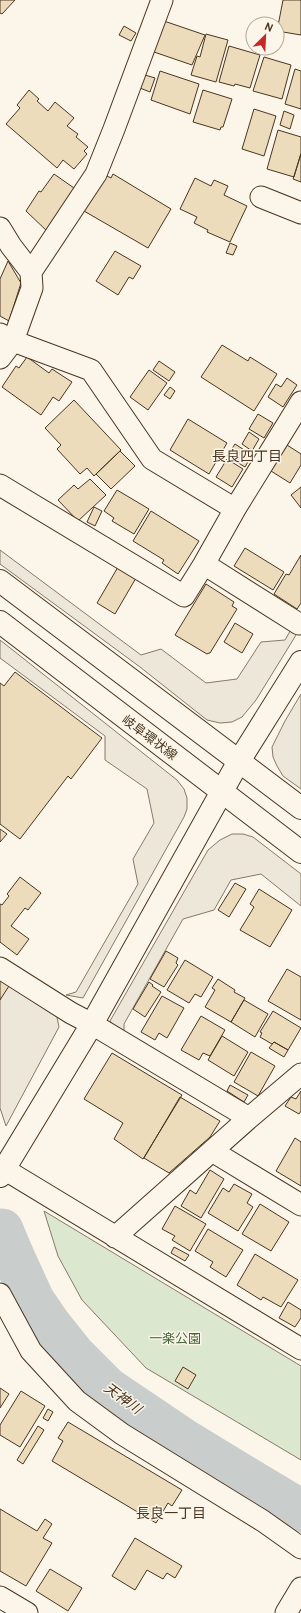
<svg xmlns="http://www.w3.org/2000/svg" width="301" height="1613" viewBox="0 0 301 1613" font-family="Overpass,'Noto Sans JP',sans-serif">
<rect width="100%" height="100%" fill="#fbf6e9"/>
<path fill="#dce7d0" stroke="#887966" d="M44,1211L301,1366V1460L146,1368L82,1300L58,1256Z"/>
<path fill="#ede7d9" stroke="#887966" d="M0,550L141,655L161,649L206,683L237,679L261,642L285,640L301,612V627L256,700L242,717L232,722L220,723L207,720L140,667L0,564Z
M0,640L177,780L184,789L187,798V809L184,817L83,998L66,995L76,992L138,884L133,859L154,823L147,789L105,760V736L0,658Z
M301,694V789L283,776L277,766L273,757L272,747L285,721Z
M232,834H243L253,837L301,874V906L261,874L231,880L214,910L183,919L124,1024V1033L114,1026L110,1021L208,850L220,840Z
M0,980L57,1017L59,1027L6,1126L0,1108Z"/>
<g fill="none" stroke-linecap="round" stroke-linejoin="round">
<path stroke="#c9cecd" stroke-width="43" d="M2,1230L12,1254L33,1300L50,1325L74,1355L107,1388L187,1442L301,1511"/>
</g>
<path fill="#ecdcbc" stroke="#4a3520" d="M0,0H15L2,14L0,13Z
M283,0H301V35L277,31Z
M164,21L205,35L192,65L154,52Z
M124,26L136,33L131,41L119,35Z
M206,34L228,40L216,82L191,75L197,56L200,57Z
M229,46L260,55L250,88L235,84L234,86L219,82Z
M264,57L291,65L282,99L253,91Z
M295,69L301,71V109L285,104Z
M160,71L199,84L190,114L151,100Z
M145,75L155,78L150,92L140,88Z
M29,90L39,99L37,101L48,111L55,102L74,118L67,126L78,134L76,137L88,147L84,151L87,154L74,169L63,160L57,168L6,124L20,108L17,105Z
M203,90L232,99L223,127H221L220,130L193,122Z
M254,109L276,116L264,156L242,149Z
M284,111L294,115L290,129L280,125Z
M278,130L301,137V153L294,177L267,169Z
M301,154V182L293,179Z
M54,174L74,188L48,232L26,211L39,191L41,192Z
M113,174L171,209L148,248L84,211L105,175L111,178Z
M195,178L211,186L214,180L228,186L224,195L247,206L230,242L207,232L208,230L194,223L197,217L180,209Z
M230,243L237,246L233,255L226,253Z
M115,251L141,266L133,279L129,277L118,295L96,281Z
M8,261L21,283L9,321L0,316V279Z
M222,345L248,361L250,357L277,374L254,411L201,377Z
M27,357L49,373L52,369L72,382L59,401L53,397L41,415L2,387L16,366L19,368Z
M159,361L175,372L169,381L153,370Z
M149,370L167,383L148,410L130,397Z
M287,378L297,385L283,407L268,397L276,384L281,387Z
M170,387L175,391L170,399L164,395Z
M74,400L121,450L94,476L87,468L80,474L57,449L61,445L45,428Z
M258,414L273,423L264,438L249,429Z
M188,419L227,443L209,474L170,450Z
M249,432L259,439L252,451L242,444Z
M235,444L252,455L245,467L227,456Z
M287,445L301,454V465L290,483L271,471Z
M120,451L135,466L111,489L96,474Z
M227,459L243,469L232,487L216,477Z
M90,479L106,495L78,521L58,500L74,485L78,489Z
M301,487V508L291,495Z
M117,490L149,509L134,534L112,521L114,518L104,511Z
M94,507L102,511L95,526L87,522Z
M151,511L199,541L178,574L162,563L164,560L133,541Z
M245,548L284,572L273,590L234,566Z
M301,555V603L297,609L274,594L286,574L289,575Z
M118,567L136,578L115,614L97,603Z
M206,584L234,602L232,606L237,609L210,653H209L207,654L175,635Z
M235,623L253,634L242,653L224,642Z
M15,672L102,738L71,779L68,776L20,839L0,824V683L4,686Z
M0,829L7,834L0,842Z
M20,877L41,893L28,910L25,908L11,926L29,939L17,955L0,942V904L2,905L9,896L7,894Z
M235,883L246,889L229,917L218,910Z
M259,889L292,910L270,947L240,930L254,907L250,904Z
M166,951L178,958L176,963L178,965L164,987L150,979Z
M185,960L213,977L201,997L195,994L189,1003L167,990Z
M287,969L301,977V1020L268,1001Z
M218,979L235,990L234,992L245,998L231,1022L205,1007L215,990L212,988Z
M0,980L9,986L0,1000Z
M149,982L153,985L152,986L161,992L145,1017L133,1009Z
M162,996L184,1008L167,1038L159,1033L155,1040L141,1032Z
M244,1000L268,1014L255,1037L231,1022Z
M273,1011L301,1028L288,1050L274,1042L272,1044L260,1037L262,1033L260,1032Z
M201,1016L225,1030L210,1056L203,1053L199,1060L181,1050Z
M222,1036L248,1052L234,1076L208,1060Z
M274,1042L288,1050L284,1057L269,1048Z
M251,1052L275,1066L258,1096L234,1082Z
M112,1053L182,1095L143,1159L114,1139L123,1123L84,1099Z
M230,1085L248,1095L244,1102L227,1091Z
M301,1091V1111L299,1114L285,1106L291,1097L296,1099Z
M180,1097L220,1121L210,1137L169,1173L144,1158Z
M295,1138L301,1142V1186L276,1171Z
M210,1170L224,1179L201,1218L181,1206L190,1190L196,1194Z
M234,1184L252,1194L247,1203L253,1207L238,1231L208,1213L223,1188L229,1192Z
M260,1204L289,1222L271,1251L242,1234Z
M175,1206L206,1224L190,1251L172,1240L175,1236L162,1229Z
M208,1229L243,1250L226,1277L210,1267L213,1262L195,1251Z
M174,1247L189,1255L185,1261L171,1253Z
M255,1254L298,1280L281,1307L263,1297L261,1300L237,1285Z
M288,1302L301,1310V1318L295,1327L279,1318Z
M183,1367L196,1375L188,1389L175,1381Z
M0,1388L9,1394L0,1408Z
M21,1391L45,1406L20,1447L0,1435V1425Z
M48,1409L53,1412L48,1421L43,1418Z
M68,1422L182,1490L172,1506L168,1503L156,1523L52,1461L63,1441L58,1438Z
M38,1426L44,1430L23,1464L17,1460Z
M0,1509L37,1531L45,1519L52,1524L43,1538L52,1543L26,1586L0,1571Z
M135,1538L182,1566L175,1578L167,1573L163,1579L147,1570L135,1590L112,1576Z
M50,1569L82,1588L68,1611L36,1591Z"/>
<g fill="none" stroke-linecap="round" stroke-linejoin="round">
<g stroke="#4a3520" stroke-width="23">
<path id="street" d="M261,197L301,213
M0,228L11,246L31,272L32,288L13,341L0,358
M31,272L96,174L114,129L162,0
M0,334L13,341L91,370L152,459L235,509
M0,485L184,596L204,564
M299,624L204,564L235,509L301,402
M0,968L71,1013L92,1024L249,1118L115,1237
M249,1118L301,1074
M212,1151L301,1205
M4,1169L301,1349
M0,1294L31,1351L77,1401L122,1434L263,1521L301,1548
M0,1597L27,1613
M286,1613L301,1588"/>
</g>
<g stroke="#4a3520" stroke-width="24">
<path id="secondary" d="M0,1176L92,1024L239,761L301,662"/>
</g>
<g stroke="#4a3520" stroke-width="24">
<path id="primary" d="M0,581L301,808
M0,622L301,852"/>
</g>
<use href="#street" stroke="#fbf6e9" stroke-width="21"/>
<use href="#secondary" stroke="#fbf6e9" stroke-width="22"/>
<use href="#primary" stroke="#fbf6e9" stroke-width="22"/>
</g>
<g text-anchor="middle" stroke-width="3" stroke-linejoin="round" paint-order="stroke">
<g font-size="13" fill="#4a3520" stroke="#fbf6e9">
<text transform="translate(150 737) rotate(37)" y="5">岐阜環状線</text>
</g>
<g font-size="13" fill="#436837" stroke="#fbf6e9">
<text x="175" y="1343">一楽公園</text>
</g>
<g font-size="14" fill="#4a3520" stroke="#fbf6e9">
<text x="247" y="461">長良四丁目</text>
<text x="171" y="1518">長良一丁目</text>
</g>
<g font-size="14" font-style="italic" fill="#4a3520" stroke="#fbf6e9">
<text transform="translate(123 1398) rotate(36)" y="5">天神川</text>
</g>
</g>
<g transform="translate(265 36) rotate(24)"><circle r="19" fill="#fbf6e9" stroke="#b4a999"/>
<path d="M0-3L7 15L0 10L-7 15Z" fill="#c62828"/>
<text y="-6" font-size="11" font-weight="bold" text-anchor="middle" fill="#4a3520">N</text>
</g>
</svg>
